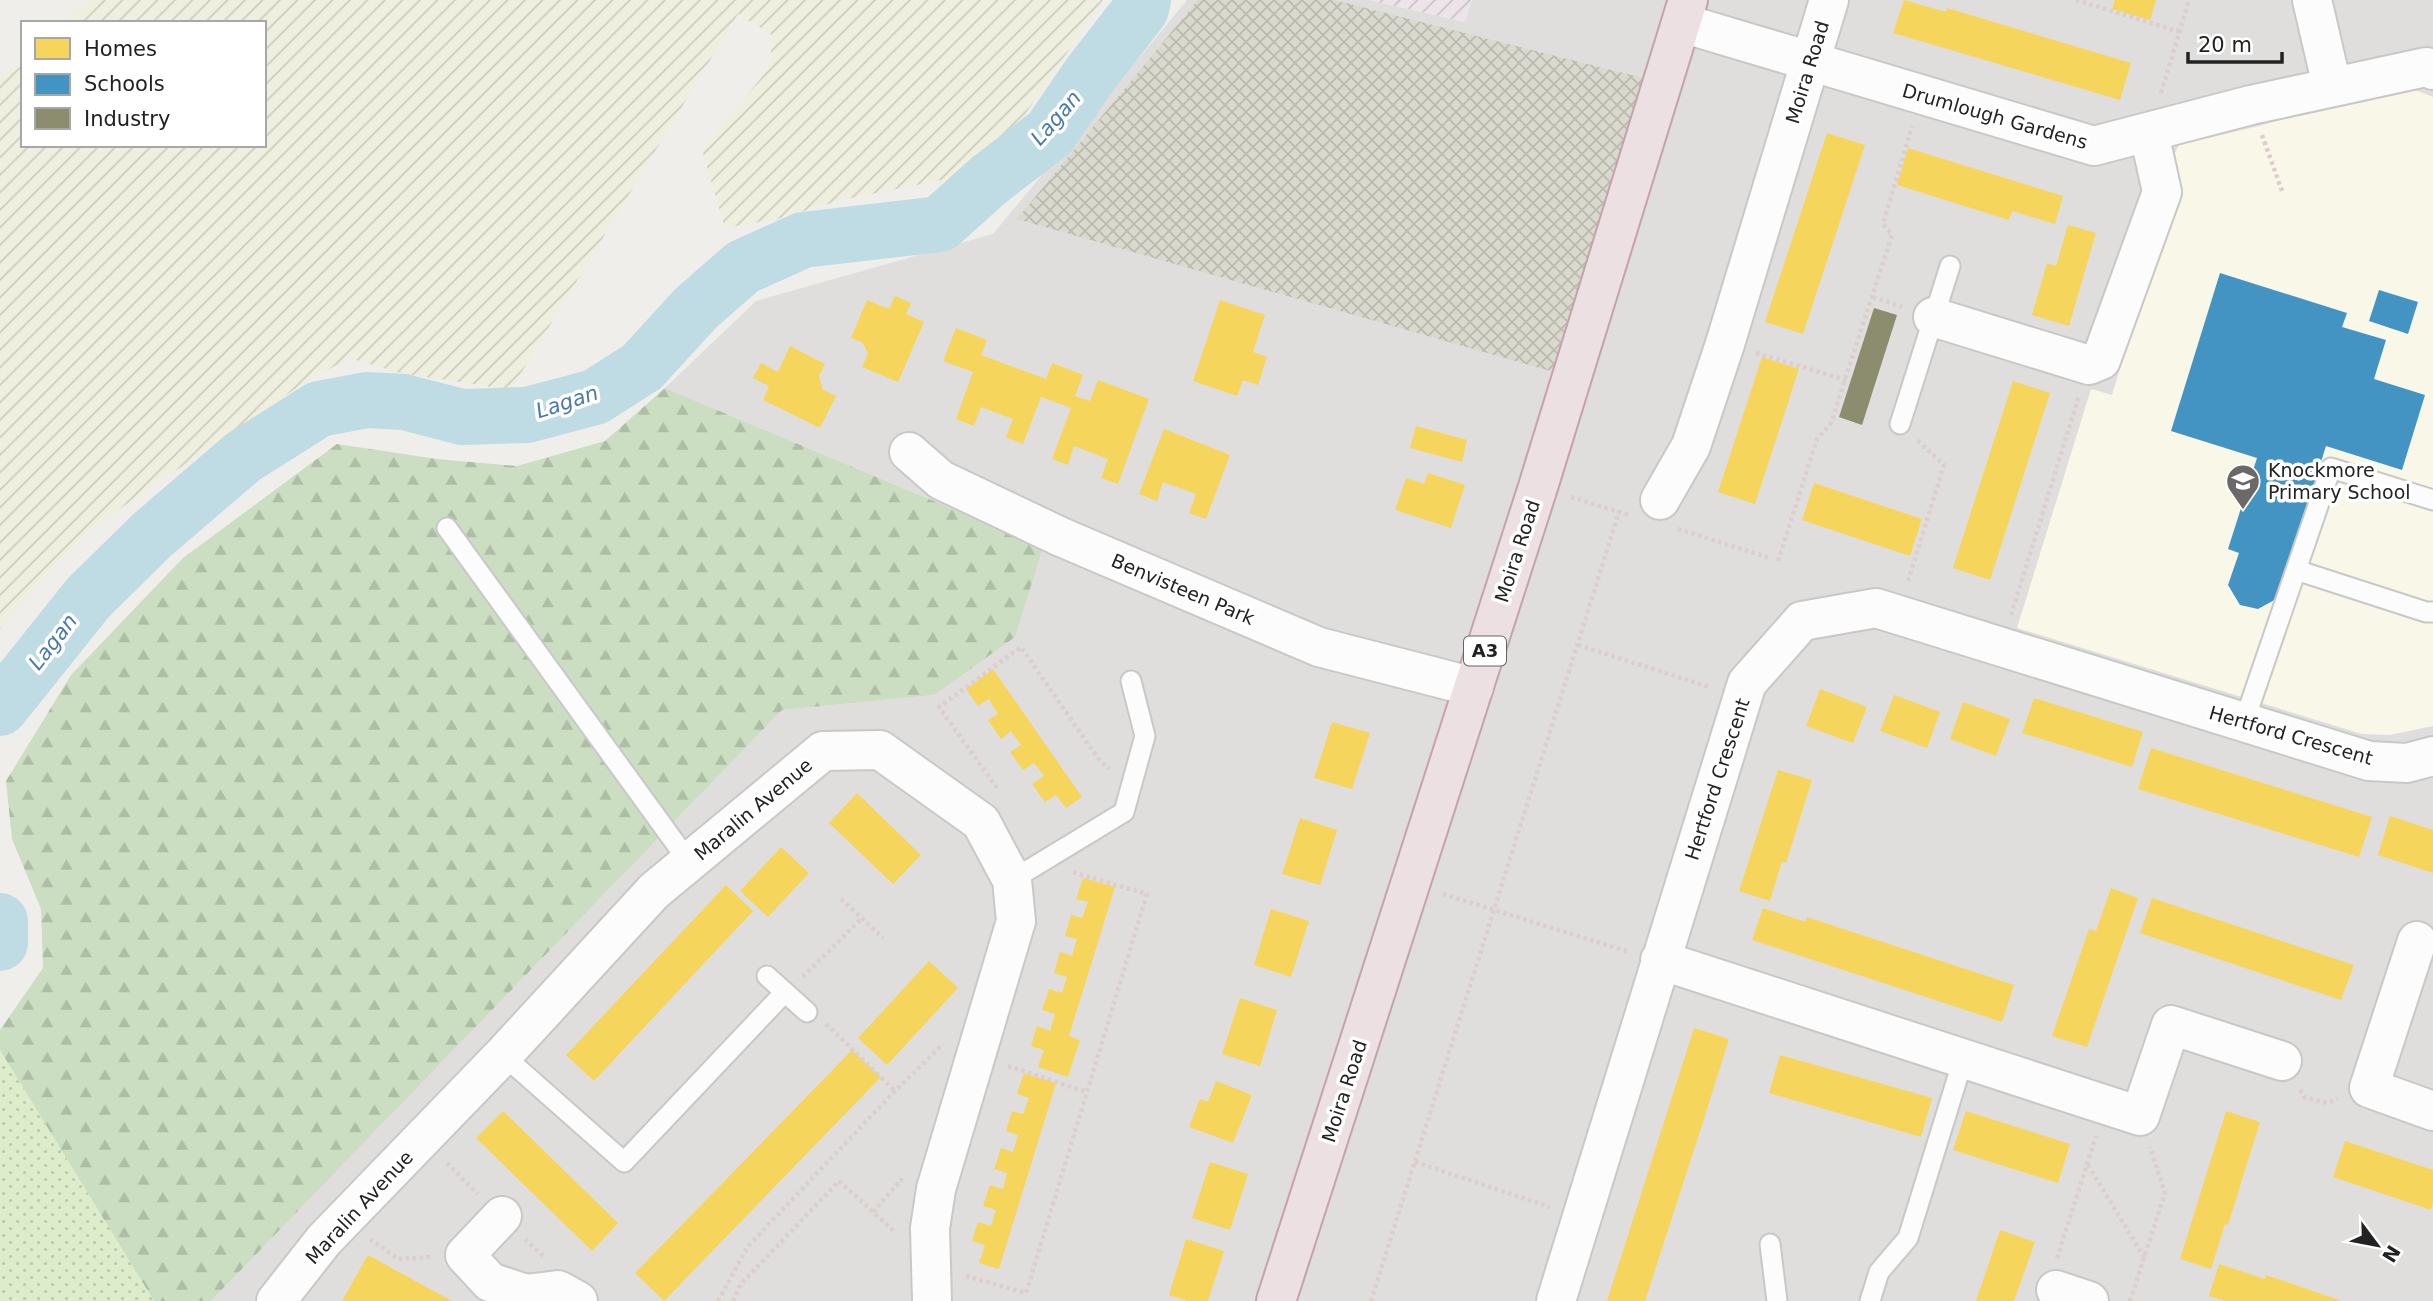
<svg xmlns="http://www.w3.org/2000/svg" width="2433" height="1301" viewBox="0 0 2433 1301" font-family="'DejaVu Sans',sans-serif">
<defs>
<pattern id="industrial-furrows" width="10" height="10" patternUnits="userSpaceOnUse" patternTransform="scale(1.75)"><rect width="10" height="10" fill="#ede4e9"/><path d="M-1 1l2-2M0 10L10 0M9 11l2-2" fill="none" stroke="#cbc3c8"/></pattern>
<pattern id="construction-cross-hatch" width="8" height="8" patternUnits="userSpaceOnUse" patternTransform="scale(1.75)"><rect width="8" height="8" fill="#d9d9cd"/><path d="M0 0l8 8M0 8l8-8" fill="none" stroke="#babab0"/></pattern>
<pattern id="farmland-furrows" width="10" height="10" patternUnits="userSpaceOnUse" patternTransform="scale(1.75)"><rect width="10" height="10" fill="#efefdf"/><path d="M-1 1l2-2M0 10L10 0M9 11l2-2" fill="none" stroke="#cdcdbf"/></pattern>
<pattern id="grass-dots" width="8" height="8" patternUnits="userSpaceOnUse" patternTransform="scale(1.75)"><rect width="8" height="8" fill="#ddeccb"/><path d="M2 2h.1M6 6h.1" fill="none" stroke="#bdcaae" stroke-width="1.8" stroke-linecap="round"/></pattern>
<pattern id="forest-firs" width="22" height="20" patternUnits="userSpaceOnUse" patternTransform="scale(1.75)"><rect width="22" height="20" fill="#cbdec1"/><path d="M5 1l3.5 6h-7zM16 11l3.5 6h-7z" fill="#aebea6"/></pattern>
</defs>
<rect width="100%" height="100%" fill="#f0eeeb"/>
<path fill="#dfdedc" d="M1187,0H1369L1465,22L1472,0H2433V1301H211L782,710L934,695L1043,547L665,388L756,301L993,234Z"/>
<path fill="url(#industrial-furrows)" d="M1369,0H1472L1465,22Z"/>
<path fill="#f8f7e8" d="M2402,85L2433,97V726L2390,735L2362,734L2017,628L2091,389L2112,395L2175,190L2171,161L2179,145L2259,126Z"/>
<path fill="url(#construction-cross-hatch)" d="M1198,0H1334L1643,78L1554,372L1017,219Z"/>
<path fill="url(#farmland-furrows)" d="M90,0H1103L1018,125L961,176L842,200L777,219L725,228L702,150L770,67L772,35L738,14L511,390L400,373L349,358L301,385L86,532L3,625L0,630V76L17,69L23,64V145H264V23H66Z"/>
<path fill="url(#grass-dots)" d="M0,1050L154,1301H0Z"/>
<path fill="url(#forest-firs)" d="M665,388L1043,547L1015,637L934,695L782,710L211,1301H154L0,1050V1030L43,968L41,909L12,839L6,781L71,675L183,558L337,444L437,459L517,466L605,441Z"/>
<path fill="#f6d55c" d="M1904,0L1946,12L1947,8L2131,63L2120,100L1893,33Z
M2115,0H2156L2150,20L2112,9Z
M1827,133L1865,145L1803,334L1765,322Z
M1908,148L2063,196L2055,224L2012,211L2009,220L1897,185Z
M2068,225L2096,233L2069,326L2032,315L2047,263L2056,266Z
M895,296L911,303L906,314L924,322L898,382L862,367L868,353L862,342L851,338L867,300L889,309Z
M1220,300L1265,315L1253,352L1267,357L1258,385L1243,380L1237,396L1193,381Z
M956,328L987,340L981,355L1046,379L1052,363L1083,375L1075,396L1090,401L1098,380L1149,399L1118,484L1101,478L1108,459L1074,446L1068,465L1052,459L1071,408L1041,397L1023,444L1006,437L1013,419L981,407L974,426L956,419L973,372L943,361Z
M790,346L825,364L819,376L823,390L836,396L820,428L763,400L769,386L753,378L761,363L778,372Z
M1762,357L1799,369L1755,504L1718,492Z
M2013,381L2050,393L1990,580L1953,568Z
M1416,426L1467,440L1462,462L1410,448Z
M1164,429L1230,455L1206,519L1189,513L1196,494L1163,482L1157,501L1139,494Z
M1428,473L1465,485L1451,528L1395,510L1406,478L1424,484Z
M1814,483L1922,519L1910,556L1802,520Z
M993,669L1082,797L1066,808L1056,795L1045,802L1032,784L1044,776L1034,763L1023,770L1010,752L1021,745L1011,731L1001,739L988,720L998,714L989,699L978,706L966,689Z
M1820,689L1867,707L1853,743L1806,726Z
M1894,695L1940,712L1927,748L1880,731Z
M2034,698L2143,732L2132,767L2022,733Z
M1963,702L2010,719L1996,756L1950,739Z
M1332,722L1370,733L1352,789L1314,778Z
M2151,748L2372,817L2359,857L2138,789Z
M1778,770L1812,780L1786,863L1782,861L1770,901L1739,891Z
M857,793L921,855L893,884L829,823Z
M2390,816L2433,830V873L2378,855Z
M1300,818L1337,830L1320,885L1282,874Z
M781,847L809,873L768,917L740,891Z
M1083,878L1115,887L1069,1036L1080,1040L1068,1077L1038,1067L1044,1050L1031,1046L1037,1026L1050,1031L1055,1014L1042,1010L1049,989L1062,993L1067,977L1054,973L1060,952L1072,956L1077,939L1065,936L1071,915L1082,918L1088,902L1076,899Z
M726,885L753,911L594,1081L566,1055Z
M2111,888L2138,898L2087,1047L2052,1036L2089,929L2096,931Z
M2152,898L2354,965L2341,1000L2140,933Z
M1763,908L1806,922L1807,917L2014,985L2002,1022L1752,940Z
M1271,909L1309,921L1291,977L1254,965Z
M929,961L958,988L887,1065L858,1038Z
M1240,998L1277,1010L1260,1066L1222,1054Z
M1694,1028L1729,1039L1703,1122L1645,1301H1607Z
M852,1050L881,1077L664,1301L635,1273Z
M1780,1055L1932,1098L1921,1137L1769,1093Z
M1024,1073L1056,1083L999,1269L979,1263L985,1245L972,1241L978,1222L991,1226L996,1210L983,1206L990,1185L1003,1189L1007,1173L994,1169L1001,1148L1013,1152L1018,1135L1006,1131L1012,1111L1023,1114L1029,1098L1017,1094Z
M1216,1081L1252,1095L1233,1143L1189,1127L1200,1099L1208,1102Z
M503,1111L618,1223L592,1251L476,1138Z
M1966,1111L2070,1144L2058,1183L1953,1150Z
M2226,1111L2260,1122L2228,1225L2225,1224L2211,1269L2180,1259Z
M2345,1141L2433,1170V1203L2431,1210L2333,1177Z
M1210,1162L1248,1174L1230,1230L1192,1218Z
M2000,1230L2035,1242L2014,1301H1976Z
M1186,1239L1224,1251L1208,1301H1187L1169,1295Z
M368,1255L417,1282L452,1301H342Z
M2219,1264L2265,1279L2266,1275L2342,1301H2225L2209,1296Z"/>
<path fill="#4393c3" d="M2220,273L2347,313L2342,327L2386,340L2374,379L2425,395L2402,470L2326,446L2278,598L2258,609L2240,605L2228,585L2239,553L2228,549L2257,458L2171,431Z
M2379,290L2418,302L2408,334L2369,321Z"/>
<path fill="#8c8c6e" d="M1874,308L1897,315L1862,425L1839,417Z"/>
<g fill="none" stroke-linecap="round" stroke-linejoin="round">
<path stroke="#bfdbe3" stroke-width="56" d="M0,708L88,598L152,535L243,457L319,409L367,400L404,402L462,417L527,415L595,397L642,367L696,308L743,267L803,240L940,224L989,180L1050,133L1089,76L1141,9L1143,0
M0,921V943"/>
<g stroke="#c9c8c7" stroke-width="23">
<path id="lane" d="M1900,424L1950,266
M447,528L689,862
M2296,570L2426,612H2433
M2244,722L2331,468L2433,500
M1012,880L1124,812L1145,736L1131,681
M767,976L807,1012
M503,1055L624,1162L785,992
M1770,1244L1777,1301
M1870,1301L1879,1272L1908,1238L1963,1060"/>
</g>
<g stroke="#c9c8c7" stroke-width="42">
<path id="street" d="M2312,0L2332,86
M1682,23L2094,146L2251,105L2426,67L2433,70
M1933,317L2089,365L2101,360L2162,192L2149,133
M909,452L941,480L1061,537L1319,647L1474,687
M1660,500L1691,446L1725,344L1829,0
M2417,941L2369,1088L2433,1111
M1660,960L2140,1116L2171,1025L2282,1061
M502,1216L465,1255L490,1282L526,1294L558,1290L578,1301
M2056,1290L2089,1301
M276,1301L324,1240L503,1055L654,891L823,751L880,750L981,822L1012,880L1016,921L936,1189L930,1228L932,1301
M1556,1301L1747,683L1802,621L1876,608L2369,761L2407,763L2433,756"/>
</g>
<g stroke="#c5a2ac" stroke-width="42">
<path id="highway" d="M1276,1301L1538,487L1688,0"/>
</g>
<path stroke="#dccecd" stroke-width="4.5" stroke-dasharray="3.5 3.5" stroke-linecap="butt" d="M2076,0L2180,32
M2161,93L2189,0
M2262,135L2282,191
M1873,297L1902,307
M1756,353L1846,380
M1571,497L1629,515
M1678,529L1770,558
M1778,561L1817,439L1831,423L1892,235L1883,224L1912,126
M1908,581L1944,465L1916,439
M2011,615L2079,396
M1578,645L1709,687
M997,788L939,707L1021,647L1097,757L1109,769
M1443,894L1629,952
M841,899L883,938
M803,977L862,918
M826,1024L895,1091
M1008,1066L1087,1092
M2300,1090L2304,1097L2327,1103L2338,1099
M1415,1162L1550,1207
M447,1163L478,1194
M2088,1165L2144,1257
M873,1212L901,1180L903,1181
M370,1239L398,1259L432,1257
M525,1239L544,1257
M2057,1258L2096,1136
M966,1276L1026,1293L1147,894L1072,872
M718,1301L748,1246L895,1091L943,1044
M733,1301L741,1284L839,1181L895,1232
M1371,1301L1619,512
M2130,1301L2165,1193L2150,1147"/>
<use href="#lane" stroke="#fdfcfc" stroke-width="19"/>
<use href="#street" stroke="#fdfcfc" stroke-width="38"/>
<use href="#highway" stroke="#ece0e2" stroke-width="38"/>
</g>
<defs>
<g id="school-pin" transform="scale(1.75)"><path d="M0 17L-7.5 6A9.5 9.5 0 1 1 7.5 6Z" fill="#6a6968" stroke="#fff"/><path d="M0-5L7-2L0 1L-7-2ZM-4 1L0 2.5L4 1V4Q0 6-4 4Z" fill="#fff"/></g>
</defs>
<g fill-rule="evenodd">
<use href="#school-pin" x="2243" y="481"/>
</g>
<g text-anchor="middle" stroke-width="7" stroke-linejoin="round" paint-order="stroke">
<rect fill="#fff" stroke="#646464" stroke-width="2" x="1464" y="636.5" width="42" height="29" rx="5"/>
<g font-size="18" font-weight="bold" fill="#222">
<text x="1485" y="657">A3</text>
</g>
<g font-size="19" fill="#222" stroke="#fff">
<text transform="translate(1807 72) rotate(-73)" y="7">Moira Road</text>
<text transform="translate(1995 116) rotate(16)" y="7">Drumlough Gardens</text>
<text transform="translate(1517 551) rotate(-72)" y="7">Moira Road</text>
<text transform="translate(1183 589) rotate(23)" y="7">Benvisteen Park</text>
<text transform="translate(2291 735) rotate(16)" y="7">Hertford Crescent</text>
<text transform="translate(1717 779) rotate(-72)" y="7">Hertford Crescent</text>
<text transform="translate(753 809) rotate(-40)" y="7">Maralin Avenue</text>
<text transform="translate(1344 1091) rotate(-72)" y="7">Moira Road</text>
<text transform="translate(359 1207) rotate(-47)" y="7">Maralin Avenue</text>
</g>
<g font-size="19" fill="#222" stroke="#fff" text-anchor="start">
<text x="2268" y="477">Knockmore<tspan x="2268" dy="22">Primary School</tspan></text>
</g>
<g font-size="21" font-style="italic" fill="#4a7aab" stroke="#fff">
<text transform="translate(1056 118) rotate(-49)" y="7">Lagan</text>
<text transform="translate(567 402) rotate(-18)" y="7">Lagan</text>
<text transform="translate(53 642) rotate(-52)" y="7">Lagan</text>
</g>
</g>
<rect x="21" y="21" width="245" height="126" fill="#ffffff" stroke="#a7a7a7" stroke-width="2"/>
<rect x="35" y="38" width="35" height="21" fill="#f6d55c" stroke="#a7a7a7" stroke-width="2"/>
<text x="84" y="56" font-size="21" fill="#222222">Homes</text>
<rect x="35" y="74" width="35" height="21" fill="#4393c3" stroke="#a7a7a7" stroke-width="2"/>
<text x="84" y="91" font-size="21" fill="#222222">Schools</text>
<rect x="35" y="108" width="35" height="21" fill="#8c8c6e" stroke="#a7a7a7" stroke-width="2"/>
<text x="84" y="126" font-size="21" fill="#222222">Industry</text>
<g transform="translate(2377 1245) rotate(122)" stroke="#ffffff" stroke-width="5" paint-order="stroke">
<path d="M0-5L12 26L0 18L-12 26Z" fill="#222222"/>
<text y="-10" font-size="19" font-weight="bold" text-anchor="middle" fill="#222222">N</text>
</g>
<path d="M2188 52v10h94v-10" fill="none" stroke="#222222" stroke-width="3.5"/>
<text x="2198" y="52" font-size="21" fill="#222222" stroke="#ffffff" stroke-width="5" paint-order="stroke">20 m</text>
</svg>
